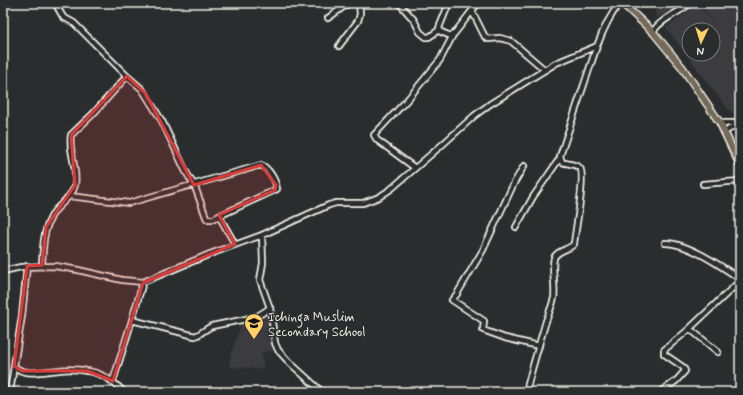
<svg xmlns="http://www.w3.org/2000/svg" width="743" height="395" viewBox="0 0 743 395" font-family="Mynerve,sans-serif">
<rect width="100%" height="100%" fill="#2a2d2e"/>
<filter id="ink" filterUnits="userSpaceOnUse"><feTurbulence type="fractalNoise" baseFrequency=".025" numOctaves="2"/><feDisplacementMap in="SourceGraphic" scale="8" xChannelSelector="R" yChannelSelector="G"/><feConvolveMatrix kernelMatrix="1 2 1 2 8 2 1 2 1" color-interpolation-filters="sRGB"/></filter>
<g filter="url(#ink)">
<path fill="#3b3a3f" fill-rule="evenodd" d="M653,3H687L668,16L666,14L656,18Z
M698,3H740V114L733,113L727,108L666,28L697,4L719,29ZM689,30H713V54H689Z
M266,313L269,315L271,338L276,350L261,353L264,369L229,367L231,353L242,322L255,320Z"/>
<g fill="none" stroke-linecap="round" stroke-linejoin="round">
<g stroke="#f4f1e8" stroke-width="8">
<path id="minor" d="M55,3L63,17L74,23L127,76L142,89L162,121L186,172L195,187L206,217L207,219H213L219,216L235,244
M399,3L414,20L420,32L426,37H429L439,30
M449,3L439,28L441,32L451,36L454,34L478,3
M472,11L485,37L488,39L500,38L511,41L545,70
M328,18L349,3
M653,32C659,20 680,12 691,3
M339,46L358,21L360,14L359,3
M3,67L5,83L3,105
M720,123H736
M725,132L740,122
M524,166L514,183L483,250L457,294L452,300L484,321L483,330L505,338L539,346
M415,168L377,140L374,135L407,100L440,60L453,35
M703,184L740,181
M69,196L129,203L261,165C269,168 276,181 277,189L219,216
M516,227L533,197L560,158
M262,235L263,263L260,280L270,308L275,343L278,350L288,361L322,392
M665,243C688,243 721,266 740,279
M27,266L22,316L14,366C24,377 45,371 59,370C68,369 78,369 87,371C101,372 115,383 124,392
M42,266C43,247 43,228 54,212C61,203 73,196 75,185C78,168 68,151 71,135L93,114L127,76
M3,271L21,267L55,266L78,270L122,280L143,282L210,254L262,235L329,205L336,203H363L379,197L391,189L443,144L474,116L490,104L556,63L597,46C603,30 609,16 620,3
M132,320L195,336C201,334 205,329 212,326L256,317L270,308
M690,329L718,352
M113,381L132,320L143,282
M10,392L14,366
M526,392C532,368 539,345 546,321C549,313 552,306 554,298C556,286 551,268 554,258C557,250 569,250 574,244C575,232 586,175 580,168C576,164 567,164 562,162L560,156L597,46
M660,392L676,381L685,371L683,367L664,354V350L687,331L740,281"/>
</g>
<g stroke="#f4f1e8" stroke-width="9">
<path id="highway" d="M622,3L653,32L682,67L720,123L740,165"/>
</g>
<use href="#minor" stroke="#2a2d2e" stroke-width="4.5"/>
<use href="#highway" stroke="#746a5a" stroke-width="6"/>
</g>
</g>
<path fill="#d93c3b" fill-opacity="0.2" stroke="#d93c3b" stroke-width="3" stroke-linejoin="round" d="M127,76L146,94L194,185L261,165L276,185L275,190L219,215L235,244L143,283L113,381L87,371H22L14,366L27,266L42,265L46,227L75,185L71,135Z"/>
<defs>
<g id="school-pin" transform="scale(1)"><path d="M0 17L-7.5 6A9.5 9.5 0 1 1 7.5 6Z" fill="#ffd166" stroke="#2a2d2e"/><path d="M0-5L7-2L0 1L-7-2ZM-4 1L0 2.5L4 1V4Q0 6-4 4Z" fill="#111"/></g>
</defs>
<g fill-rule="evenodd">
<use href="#school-pin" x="254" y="323"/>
</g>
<g text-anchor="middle" stroke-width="3" stroke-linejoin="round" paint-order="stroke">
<g font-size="13" fill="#f4f1e8" stroke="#2a2d2e" text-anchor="start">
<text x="268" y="321">Ichinga Muslim<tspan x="268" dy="15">Secondary School</tspan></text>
</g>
</g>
<rect width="743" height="395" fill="none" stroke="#2a2d2e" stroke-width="16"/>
<rect x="8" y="8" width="727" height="379" fill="none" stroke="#f4f1e8" stroke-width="1.5" filter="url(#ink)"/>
<g transform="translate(701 42) rotate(184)"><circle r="19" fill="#2a2d2e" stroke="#7b7b78"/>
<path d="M0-3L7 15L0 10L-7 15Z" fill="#ffd166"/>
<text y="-6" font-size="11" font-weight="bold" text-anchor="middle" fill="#f4f1e8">N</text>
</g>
</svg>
